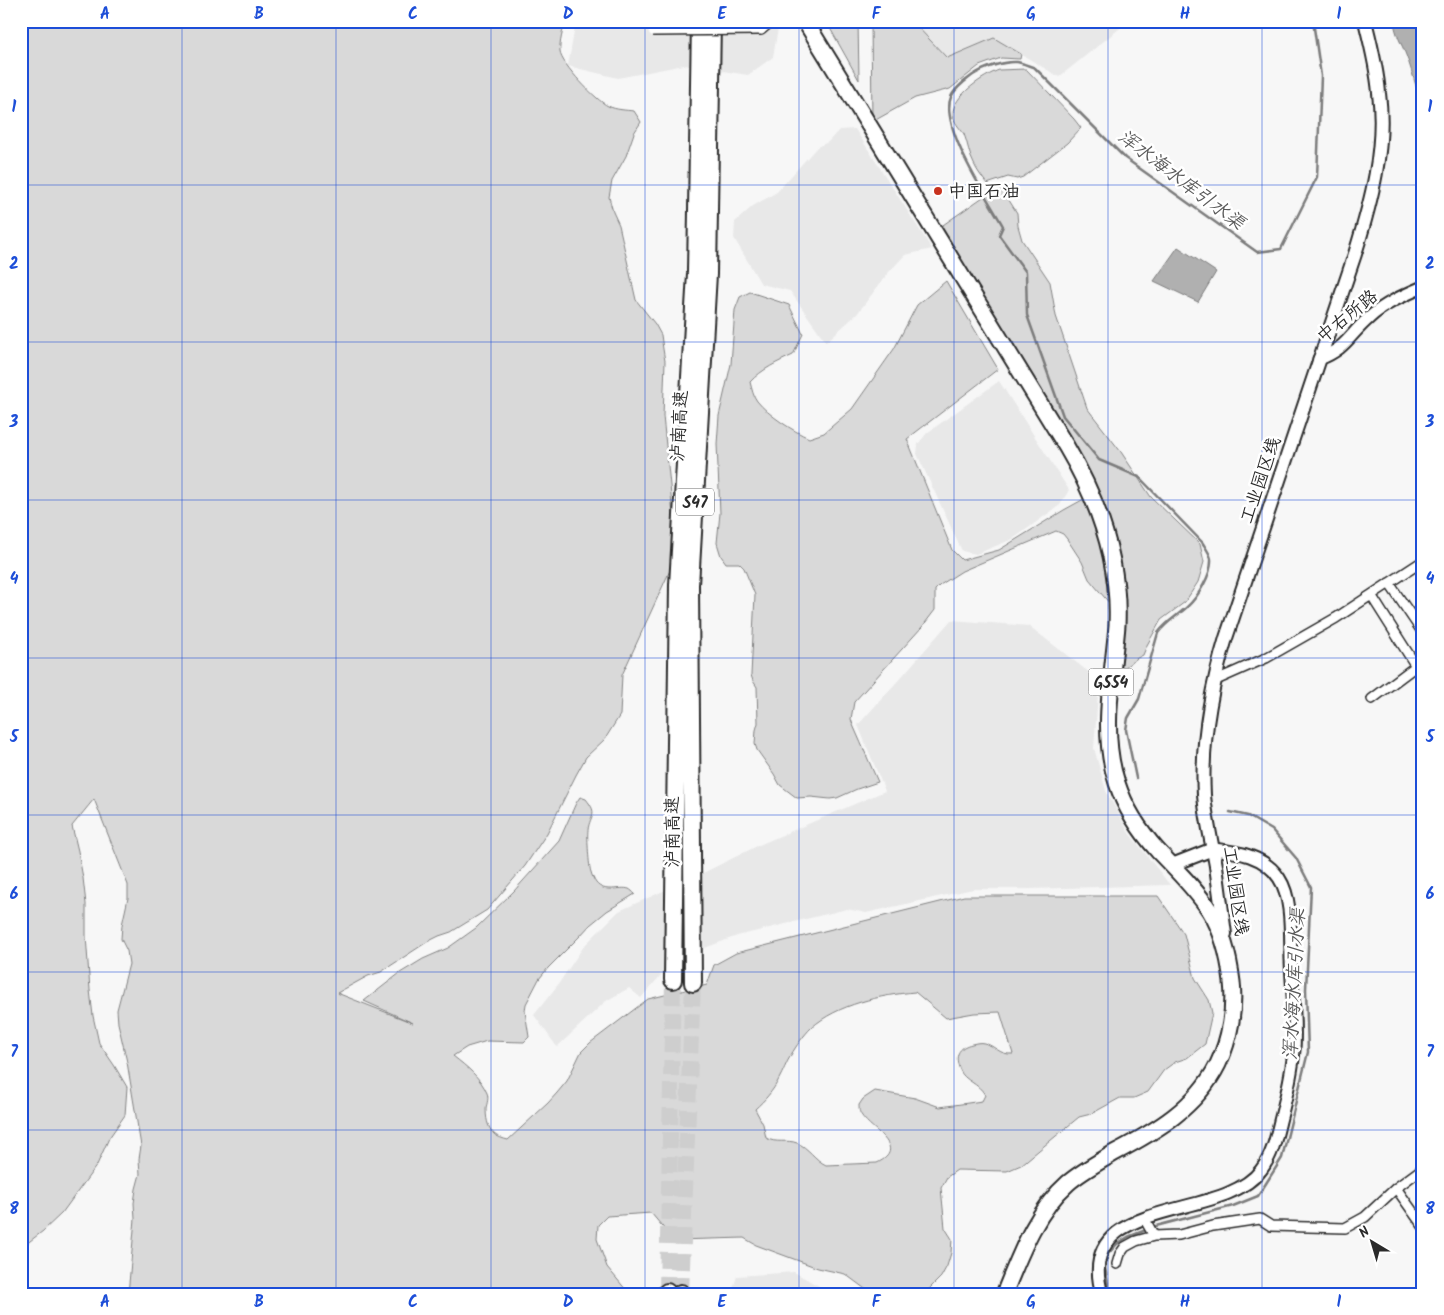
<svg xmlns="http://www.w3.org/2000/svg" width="1444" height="1315" viewBox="0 0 1444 1315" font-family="Kalam,'LXGW WenKai TC',sans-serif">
<rect width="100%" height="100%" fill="#f7f7f7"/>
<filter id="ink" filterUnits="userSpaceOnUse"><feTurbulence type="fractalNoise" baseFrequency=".02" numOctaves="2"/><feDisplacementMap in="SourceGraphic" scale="10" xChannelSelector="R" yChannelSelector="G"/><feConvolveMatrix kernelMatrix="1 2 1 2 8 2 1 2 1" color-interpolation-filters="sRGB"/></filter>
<g filter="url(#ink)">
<path fill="#e8e8e8" d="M576,21H778L779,23L773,57L748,75L684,65L618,78L568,66Z
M912,21H1129L1059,77L994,38L947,58Z
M855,129L932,249L905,255L888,273L857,314L826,342L790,291L761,284L734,238L735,222L753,206L777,192L817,147L828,142L839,130Z
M999,381L1069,490L1060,505L1013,539L976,554L962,551L917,454L918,444L927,433Z
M951,620L1029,626L1099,680L1094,748L1106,791L1129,833L1170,885L1029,889H973L866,913L847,909L737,936L675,959L641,998L629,988L606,1001L557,1047L534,1015L557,986L584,946L619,911L701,874L759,845L885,791L858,725L904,674Z
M794,1272L833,1294H731L737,1276Z"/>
<path fill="#d9d9d9" stroke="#828282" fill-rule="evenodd" d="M21,21H565C563,31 559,43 560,52C561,64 597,101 608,106C616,110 626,110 634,111L641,122L634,133L626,156L612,181L609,197L613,212L619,225L636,300L655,324L661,335L663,349L665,361L663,416L677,555L622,675L620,715L605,739L586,757L576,775L547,833L525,866L487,910L451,932L439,936L427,942L381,972L368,976L337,993L413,1023L364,1001L400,973L423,959L448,948L476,928L514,891L559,841L576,803L580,797L586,799C599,815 590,814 588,830C587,836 589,868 591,872C592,876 594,880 596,883C605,894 620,886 629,889C631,890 633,892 635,894L607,911L590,925L579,937L548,968L539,979L526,1004L525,1011L529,1037L524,1042L487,1041L467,1047L453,1056C467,1067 480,1077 487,1093C489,1098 487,1103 486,1108C486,1117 487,1127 494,1134C497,1137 504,1139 508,1140L548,1103L557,1093L567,1081L581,1052L590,1043L648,999L707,985L714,965L736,953L964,896H1158L1184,934L1195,978L1209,1000L1212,1013L1205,1044L1187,1058L1175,1062L1164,1070L1148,1092L1134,1098H1120L1091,1114L1079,1117L1021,1165L1007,1171L957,1170L947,1177L941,1188L945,1228L952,1239L951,1253L947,1266L941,1277L924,1294H872L845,1274L818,1268L756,1245L744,1238L677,1240L667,1232L651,1213L607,1216L598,1225L597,1239L607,1267L627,1291L628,1294H128L135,1219L134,1203L136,1189L140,1174L139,1159L141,1146L127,1062L118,1023L117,1010L129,964L127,951L121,939L122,925L128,898V885L94,799L72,826L78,851L83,878L86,904V936L90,990L93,1016L99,1043L114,1065L127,1087L125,1115L109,1138L97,1165L62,1213L43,1231L21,1248ZM915,992L946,1018L974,1013L1000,1012L1013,1054C999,1055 996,1046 984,1043C980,1042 976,1043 972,1044C958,1047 954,1056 960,1070C964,1081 979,1083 985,1095L982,1101L940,1107L915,1098L875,1091L863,1099L859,1105C859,1109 859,1112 862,1116C871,1130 909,1148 877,1163L826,1165C815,1160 808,1147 797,1143C787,1139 776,1144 766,1138L763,1124L755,1109C765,1100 773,1091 779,1079C783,1072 786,1063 791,1055C796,1046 804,1035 811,1028C838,1004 881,995 915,992Z
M826,21H858L859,80Z
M871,21H912L947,58L994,38L1021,54L1020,59L1001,58L979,66L950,89L915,98L872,122Z
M999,70L1026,69L1074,119L1081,128L1067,143L1023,177L1017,179L1008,177L987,184C982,177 977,171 974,164C969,155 968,144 964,134C960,128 953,122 953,114C952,96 985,75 999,70Z
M996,188L1002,189L1017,213L1018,226L1022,240L1050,282L1056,316L1087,408L1121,452L1151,497L1200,544L1204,562L1198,582L1185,602L1161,620L1147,645L1143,655C1135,658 1130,665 1121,669L1119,663L1121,617L1089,579L1082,562L1067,539L1063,534L1056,531L962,571L940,585L935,590V610L922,627L854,702L851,719L853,725L878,782L857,789L837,798L830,799L811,797L797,798L780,785L774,774L757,750L755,744L756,730L758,723L757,687L753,681L751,675L755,595L744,568L739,563H726L721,556L717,543L720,513L717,444L719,416L731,364L735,310L740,297L750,292L789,305L803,334L793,355C778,362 762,369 750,382C752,389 753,396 757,401C768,415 793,431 809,438L824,433L852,409L894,349L917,305L946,281L998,369L907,439L952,550L962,560L999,550L1064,510L1093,494L940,227Z"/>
<path fill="#b0b0b0" stroke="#7b7b7b" d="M1394,21H1423V117C1418,107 1419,96 1416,86C1413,76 1410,65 1406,55C1402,44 1395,34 1394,21Z
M1178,247L1216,272L1198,302L1154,281Z"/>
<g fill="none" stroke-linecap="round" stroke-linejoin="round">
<path stroke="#7b7b7b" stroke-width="2.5" d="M1136,778L1126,730L1128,718L1139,699L1158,633C1166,622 1177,616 1187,607C1198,597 1212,574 1211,559C1210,553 1205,547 1202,542L1139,477L1099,460L1063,416L1027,315L1026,272L999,235L1003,226C988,199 939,126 951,97C955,88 965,81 973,75C984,68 1003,61 1017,62C1023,63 1029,66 1035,68L1125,158L1257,252L1281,249L1317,177L1321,76L1313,21
M1110,1294L1105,1268L1108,1254L1117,1244L1128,1237L1156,1226L1233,1206L1258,1196L1282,1158L1308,1052L1306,989L1311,887L1296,858L1272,830L1248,816L1230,812"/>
<path stroke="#cecece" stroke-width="16" stroke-dasharray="16 8" stroke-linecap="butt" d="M667,1292L673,980
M681,1293L693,983"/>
<g stroke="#2b2b2b" stroke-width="12">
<path id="minor" d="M761,30L768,24L767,21
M1389,583L1423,633
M1371,595L1416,666L1372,699
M1214,681L1266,658L1336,618L1423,561
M1396,1188L1423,1226
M1144,1218L1154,1236
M1117,1264L1120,1254L1125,1247L1136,1241L1154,1236L1179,1235L1213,1226L1260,1219L1271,1226L1345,1228L1365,1217L1396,1188L1423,1168"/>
</g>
<g stroke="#2b2b2b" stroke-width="15">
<path id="tertiary" d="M1319,359C1346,349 1349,335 1369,318C1384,304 1404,295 1423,287
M1102,1294C1073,1194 1222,1223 1261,1170C1272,1156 1276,1138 1280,1121C1286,1098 1292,1074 1294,1050C1296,1020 1292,990 1291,960C1290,936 1293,899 1279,878C1264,855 1238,852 1213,849"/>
</g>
<g stroke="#2b2b2b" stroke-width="16">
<path id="secondary" d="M1172,865L1213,849
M1225,934C1222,912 1219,889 1216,866C1212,843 1206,819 1204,795C1201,742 1211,688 1226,638L1355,254C1371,202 1386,148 1379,93C1377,68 1371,45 1365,21"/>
</g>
<g stroke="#2b2b2b" stroke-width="19">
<path id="trunk" d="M805,21L1066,446C1098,500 1120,561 1117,625C1113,677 1100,732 1117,783C1125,808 1140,831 1158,851C1176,870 1196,889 1210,911C1223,932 1229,957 1232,982C1235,1009 1230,1039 1218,1064C1196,1108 1156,1131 1114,1153C1099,1162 1082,1171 1068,1183C1036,1211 1020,1255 1004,1294"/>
</g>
<g stroke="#2b2b2b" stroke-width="20">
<path id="motorway" d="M673,980L678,585L696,273L700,21
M693,983L690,585L708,274L712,21
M667,1294V1292
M681,1294V1293"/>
</g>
<use href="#minor" stroke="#fff" stroke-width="9"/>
<use href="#tertiary" stroke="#fff" stroke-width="11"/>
<use href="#secondary" stroke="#fff" stroke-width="12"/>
<use href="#trunk" stroke="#fff" stroke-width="15"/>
<use href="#motorway" stroke="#fff" stroke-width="16"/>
<g stroke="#2b2b2b" stroke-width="12" stroke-linecap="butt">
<path id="minor-bridge" d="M653,31L761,30"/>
</g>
<use href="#minor-bridge" stroke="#fff" stroke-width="9"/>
</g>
</g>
<path fill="none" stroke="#1d4ed8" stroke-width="1" stroke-opacity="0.55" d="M182,21V1294M336,21V1294M491,21V1294M645,21V1294M799,21V1294M954,21V1294M1108,21V1294M1262,21V1294M21,185H1423M21,342H1423M21,500H1423M21,658H1423M21,815H1423M21,972H1423M21,1130H1423"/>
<circle fill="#c8321e" stroke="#fff" stroke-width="2" cx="938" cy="191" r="5"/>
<g text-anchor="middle" stroke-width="5" stroke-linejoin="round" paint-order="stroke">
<g fill="#fff" stroke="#6b6b6b" stroke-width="1">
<rect x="676" y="488.5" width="38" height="27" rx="4"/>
<rect x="1088.5" y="668.5" width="45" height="27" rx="4"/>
</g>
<g font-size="16" font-weight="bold" fill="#2b2b2b">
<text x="695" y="508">S47</text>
<text x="1111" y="688">G554</text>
</g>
<g font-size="18" fill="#2b2b2b" stroke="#fff" text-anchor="start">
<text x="948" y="197">中国石油</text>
</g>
<g font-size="18" fill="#2b2b2b" stroke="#fff">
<text transform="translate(1347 316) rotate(-39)" y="6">中右所路</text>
<text transform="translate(679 426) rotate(-87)" y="6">泸南高速</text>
<text transform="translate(1260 480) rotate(-71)" y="6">工业园区线</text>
<text transform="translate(672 832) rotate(-90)" y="6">泸南高速</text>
<text transform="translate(1236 891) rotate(82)" y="6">工业园区线</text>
</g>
<g font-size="19" font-style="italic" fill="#5a5a5a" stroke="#fff">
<text transform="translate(1182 179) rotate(37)" y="7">浑水海水库引水渠</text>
<text transform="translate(1293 984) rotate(-87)" y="7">浑水海水库引水渠</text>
</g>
</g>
<rect width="1444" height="1315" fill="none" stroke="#fff" stroke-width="55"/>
<g transform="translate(1372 1242) rotate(322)" stroke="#ffffff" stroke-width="4" paint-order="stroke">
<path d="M0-4L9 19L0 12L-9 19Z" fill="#2b2b2b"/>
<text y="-8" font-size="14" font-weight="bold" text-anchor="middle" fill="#2b2b2b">N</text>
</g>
<rect x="28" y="28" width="1388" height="1260" fill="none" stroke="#1d4ed8" stroke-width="2"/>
<g font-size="16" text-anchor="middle" font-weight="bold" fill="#1d4ed8">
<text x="105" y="19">A</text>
<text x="259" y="19">B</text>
<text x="413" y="19">C</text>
<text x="568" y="19">D</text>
<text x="722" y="19">E</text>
<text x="876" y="19">F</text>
<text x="1031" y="19">G</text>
<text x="1185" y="19">H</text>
<text x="1339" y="19">I</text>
<text x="14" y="112">1</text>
<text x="1430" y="112">1</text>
<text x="14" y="269">2</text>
<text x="1430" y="269">2</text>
<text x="14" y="427">3</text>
<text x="1430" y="427">3</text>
<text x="14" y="584">4</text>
<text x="1430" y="584">4</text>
<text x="14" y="742">5</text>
<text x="1430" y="742">5</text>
<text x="14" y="899">6</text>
<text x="1430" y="899">6</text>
<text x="14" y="1057">7</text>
<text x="1430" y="1057">7</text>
<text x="14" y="1214">8</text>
<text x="1430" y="1214">8</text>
<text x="105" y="1307">A</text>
<text x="259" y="1307">B</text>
<text x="413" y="1307">C</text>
<text x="568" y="1307">D</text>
<text x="722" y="1307">E</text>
<text x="876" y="1307">F</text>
<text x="1031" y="1307">G</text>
<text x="1185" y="1307">H</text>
<text x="1339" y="1307">I</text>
</g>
</svg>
